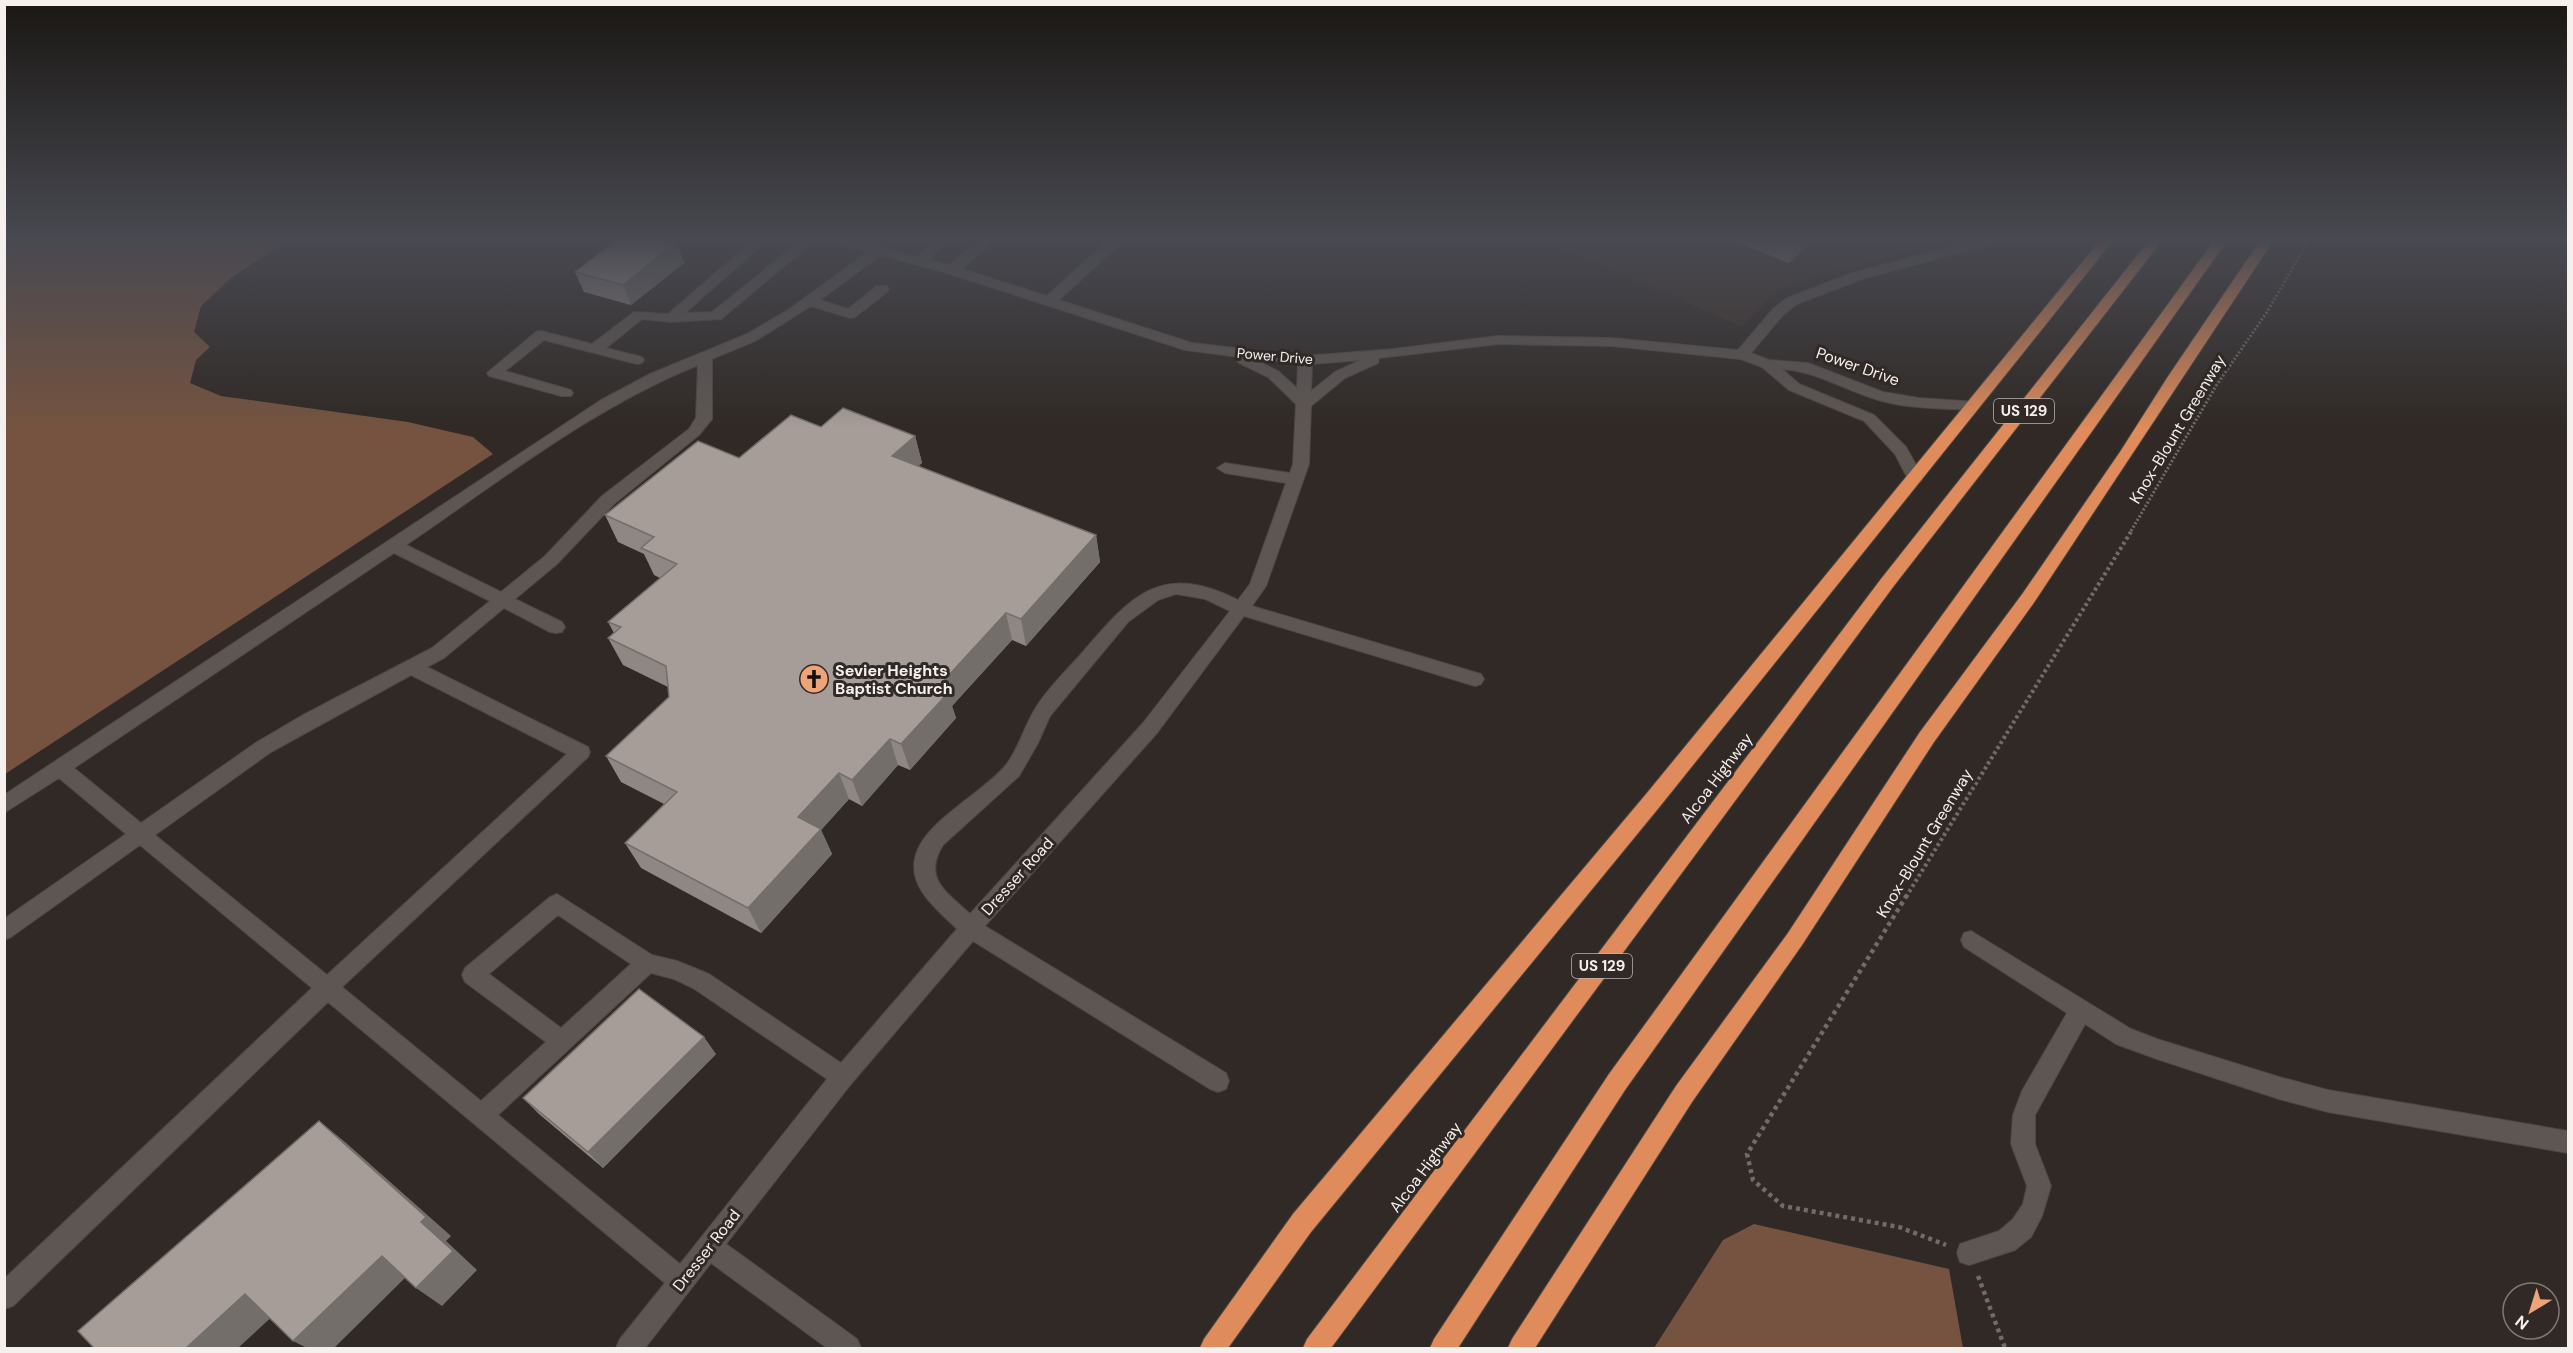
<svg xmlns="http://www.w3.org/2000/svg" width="2573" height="1353" viewBox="0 0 2573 1353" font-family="'DM Sans',sans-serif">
<rect width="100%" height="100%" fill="#302925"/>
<path fill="#3c2f28" d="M1538,238H1962L1861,264L1779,289L1742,327Z"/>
<path fill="#755340" d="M5,238H291L231,278L201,306L194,332L210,347L196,360L190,383L221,396L408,422L473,437L493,454L5,774Z
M1754,1224L1949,1269L1963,1348H1654L1723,1240Z"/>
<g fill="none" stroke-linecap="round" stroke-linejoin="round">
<g stroke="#4d4744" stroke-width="2">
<path id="minor" d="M678,238H692L686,242Z
M756,238H770L685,313L712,312L804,238H818L721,319L671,322L642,319L606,348L642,357L644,360L642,363L637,364L544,340L505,371L571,390L573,393L571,396H561L489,376L487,373L536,332L541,331L592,344L634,312L668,314Z
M825,238H847L917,257L935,238H948L929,260L950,265L982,238H996L962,269L1047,296L1110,238H1121V243L1059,300L1192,343L1305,356L1393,349L1498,336L1612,338L1738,350L1773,309L1787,298L1852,273L1983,238H2004L2003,241L1862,279L1797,304L1783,315L1751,353L1769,360L1808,363L1883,392L1919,398L1977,402L1979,405L1977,408L1972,410C1940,408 1906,409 1875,399C1843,389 1815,371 1782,369L1799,384L1874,415L1906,447L1923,477L1921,481H1909L1895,454L1864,421L1789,390L1762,367L1740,359L1612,346L1498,344L1379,358L1378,363L1345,378L1311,406L1309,464L1266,586L1252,606L1481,674L1484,679L1481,684L1475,686L1244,616L1157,733L985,926L1226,1073L1229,1081L1226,1089L1218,1092L1210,1089L973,941L851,1084L726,1244L857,1339L861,1348H827L711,1263L645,1348H616L620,1339L665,1283L328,1002L13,1306L4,1309V1279L312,988L140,845L11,937L4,940V919L126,834L59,778L4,813V795L601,400L650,374L747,334L788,310L868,252L826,241ZM881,255L947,273L1185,350L1239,357L1237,360L1239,363L1268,377L1296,404L1293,464L1290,473L1225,463L1217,468L1225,473L1286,483L1250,584L1238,600C1160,561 1131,596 1082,653C1066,671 1047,689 1035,709C1024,727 1019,748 1006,765C983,793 927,820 916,854C906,887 937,909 957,929L841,1063L709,974L677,961L652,955L557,894L550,897L465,968L462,975L465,982L546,1042L481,1101L342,987L588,757L590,752L588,747L427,667L444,658L504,608L550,632L556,633L562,632L565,627L562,622L515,599L557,564L614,504L699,435L712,419V359L757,340L811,306L850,318L855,317L887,292L889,289L887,286H877L848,309L820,300ZM1252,358L1298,364L1297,388L1278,371ZM1361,360L1335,372L1311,391L1312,364ZM698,365L696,418L689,429L602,496L545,556L501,592L406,545C500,481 592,408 698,365ZM394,553L490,601L432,648L303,715L257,742L141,823L74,768ZM1176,594L1205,599L1230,611L1143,723L970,914C947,892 922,879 943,845L1019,776L1038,743L1050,716L1128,622L1158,600ZM411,675L567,754L327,975L155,835L271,752ZM558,915L631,964L561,1028L489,974ZM651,973L674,979L693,988L827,1079L680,1264L498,1115Z
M1971,931L2131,1029L2157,1039L2279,1077L2328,1090L2568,1131V1153L2328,1112L2279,1099L2157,1059L2116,1044L2085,1024L2035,1115V1144L2051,1186L2042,1216L2031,1237L2015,1250L1969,1265L1960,1262L1957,1253L1960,1244L1999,1231L2013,1219L2023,1204L2027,1186L2011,1144L2013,1115L2022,1091L2067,1013L1964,947L1961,940L1964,933Z"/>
</g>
<g stroke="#4d4744" stroke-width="2">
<path id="highway" d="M2102,238H2115L1661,805L1311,1232L1228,1348H1200L1204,1339L1293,1214L1647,793Z
M2151,238H2164L1893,587L1331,1348H1303L1307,1339L1881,579Z
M2216,238H2229L1625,1090L1458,1348H1430L1434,1339L1609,1074Z
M2262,238H2275L2035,601L1934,742L1802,945L1692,1102L1535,1348H1508L1512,1339L1676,1086L1788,933L1920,732L2023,593L2120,452L2169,375Z"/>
</g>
<path stroke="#726b68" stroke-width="3" stroke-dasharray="2 2" stroke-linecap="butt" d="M2131,531L2216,386L2267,312L2310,238"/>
<path stroke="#726b68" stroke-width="4" stroke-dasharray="3 3" stroke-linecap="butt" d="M1906,897L2132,530"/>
<path stroke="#726b68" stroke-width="4.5" stroke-dasharray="4 4" stroke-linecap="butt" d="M1907,895L1747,1154L1753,1180L1783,1206L1899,1227L1946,1245
M1978,1276L2005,1348"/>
<use href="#minor" fill="#5e5652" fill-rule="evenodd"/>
<use href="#highway" fill="#df8b5b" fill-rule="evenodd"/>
</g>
<path fill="#8f8784" d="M1726,238H1815L1789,263Z
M676,242L684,263L631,305L584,292L575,272Z
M821,427L915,436L922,463L918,466L1096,535L1100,562L1026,646L1012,640L952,706L956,718L910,770L898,765L862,806L849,799L821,830L832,854L761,933L641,868L625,843L664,804L621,782L606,756L669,697L668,687L623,665L608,638L614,633L608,622L660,578L654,575L644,554L618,542L605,515L739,458Z
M716,1054L603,1168L539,1114L523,1098Z"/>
<path fill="#746e6b" d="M1797,238H1815L1789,263Z
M676,242L684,263L631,305L623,285Z
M915,436L922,463L900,483L892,456Z
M1096,535L1100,562L1026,646L1021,619Z
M1006,613L1012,640L952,706L956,718L910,770L901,744L938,687Z
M890,739L898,765L862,806L852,780Z
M839,773L849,799L821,830L832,854L761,933L748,908L798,817Z
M704,1037L716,1054L603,1168L588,1152Z
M319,1121L345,1142L451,1236L446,1241L477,1270L442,1306L416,1288L421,1222Z
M382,1256L408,1275L334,1348H307L293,1341Z
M245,1294L277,1312L238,1348H186Z"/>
<path fill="#a69d99" stroke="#746e6b" stroke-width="1.5" d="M619,238H660L676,242L623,285L575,272Z
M843,408L915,436L892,456L1096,535L1021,619L1006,613L938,687L949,692L901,744L890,739L852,780L839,773L798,817L821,829L748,908L625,843L677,792L606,756L669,697L666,666L608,638L621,627L608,622L677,564L641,548L654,537L605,515L698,441L739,458L791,415L821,427Z
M639,989L704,1037L588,1152L523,1098Z
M319,1121L426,1217L421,1222L453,1251L416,1288L382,1256L293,1341L245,1294L186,1348H94L78,1331Z"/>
<linearGradient id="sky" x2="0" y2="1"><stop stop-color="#1a1714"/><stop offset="0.56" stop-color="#484951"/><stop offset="1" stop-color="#484951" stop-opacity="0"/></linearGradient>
<rect width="2573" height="428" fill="url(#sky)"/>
<defs>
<g id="church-disc" transform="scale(1.5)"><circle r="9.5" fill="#efa378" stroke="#302925"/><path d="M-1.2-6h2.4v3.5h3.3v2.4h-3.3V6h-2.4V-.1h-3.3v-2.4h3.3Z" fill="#111"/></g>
</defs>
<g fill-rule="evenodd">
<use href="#church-disc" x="814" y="679"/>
</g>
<g text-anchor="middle" stroke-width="6" stroke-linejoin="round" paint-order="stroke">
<g font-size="14" fill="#f5f0ee" stroke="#302925">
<text transform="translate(1275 356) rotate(5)" y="5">Power Drive</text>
</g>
<g fill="#302925" stroke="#bab4b2" stroke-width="1.5">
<rect x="1994" y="399" width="60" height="24" rx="4.5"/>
<rect x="1572" y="954" width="60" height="24" rx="4.5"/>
</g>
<g font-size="15" font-weight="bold" fill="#f5f0ee">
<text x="2024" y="416">US 129</text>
<text x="1602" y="971">US 129</text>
</g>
<g font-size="16" fill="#f5f0ee" stroke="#302925">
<text transform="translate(1858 366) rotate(19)" y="6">Power Drive</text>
<text transform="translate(2177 429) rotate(-59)" y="6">Knox-Blount Greenway</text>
<text transform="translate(1716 778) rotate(-53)" y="6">Alcoa Highway</text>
<text transform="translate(1924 843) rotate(-59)" y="6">Knox-Blount Greenway</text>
<text transform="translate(1017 876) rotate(-48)" y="6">Dresser Road</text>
<text transform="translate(1425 1167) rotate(-53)" y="6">Alcoa Highway</text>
<text transform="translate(706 1250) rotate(-52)" y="6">Dresser Road</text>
</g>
<g font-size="16" font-weight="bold" fill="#f5f0ee" stroke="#302925" text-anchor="start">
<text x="835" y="676">Sevier Heights<tspan x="835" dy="18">Baptist Church</tspan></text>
</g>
</g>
<rect width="2573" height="1353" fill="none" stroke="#f5f0ee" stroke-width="12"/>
<g transform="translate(2531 1311) rotate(218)"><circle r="28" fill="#302925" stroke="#7f7975" stroke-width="1.5"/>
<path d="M0-4.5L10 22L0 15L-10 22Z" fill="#efa378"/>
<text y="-9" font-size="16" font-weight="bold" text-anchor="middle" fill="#f5f0ee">N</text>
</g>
</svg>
